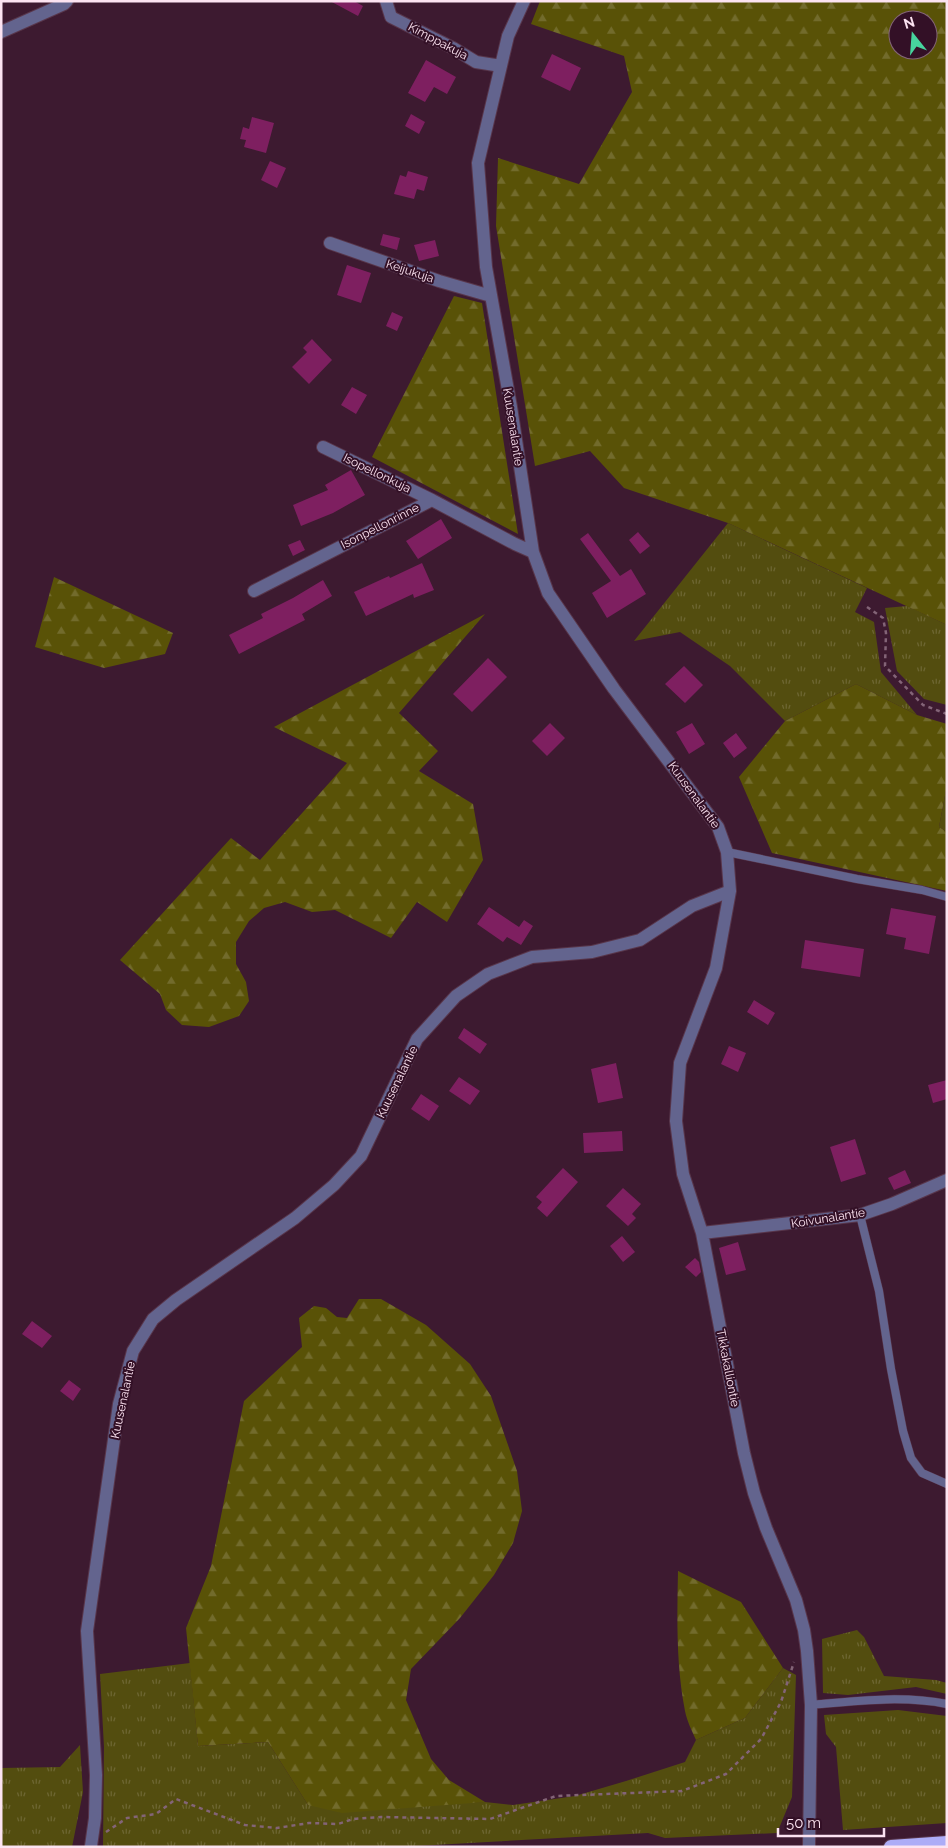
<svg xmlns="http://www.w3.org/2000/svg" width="948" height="1848" viewBox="0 0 948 1848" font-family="Raleway,sans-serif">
<defs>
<pattern id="grass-tufts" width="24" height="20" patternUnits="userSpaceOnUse" patternTransform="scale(1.25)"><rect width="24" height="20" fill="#534d0f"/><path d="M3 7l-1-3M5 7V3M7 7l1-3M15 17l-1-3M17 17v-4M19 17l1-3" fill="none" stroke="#6d6632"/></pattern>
<pattern id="forest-firs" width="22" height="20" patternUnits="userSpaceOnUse" patternTransform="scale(1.25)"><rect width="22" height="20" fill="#595207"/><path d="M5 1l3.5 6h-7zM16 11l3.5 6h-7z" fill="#726b2c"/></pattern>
</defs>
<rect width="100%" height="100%" fill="#3d1a30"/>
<path fill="url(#grass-tufts)" d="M728,523L867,588L855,612L874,622L881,672L917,715L856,684L785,721L730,666L680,632L634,641Z
M907,606L947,625V705L924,699L897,671L885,608Z
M947,785V832L939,827Z
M857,1630L864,1637L884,1676L936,1680L947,1683V1694L916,1687L848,1695L823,1693L822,1639Z
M190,1663L198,1746L268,1742L308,1805L485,1802L513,1805L575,1796L626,1781L685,1762L696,1740L745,1718L783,1668L796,1675L792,1797L777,1833L665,1838L648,1833L398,1847H103L104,1747L100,1674Z
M898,1710L947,1716V1823L843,1830L836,1747L826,1734L824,1715Z
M80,1745L83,1792L72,1847H1V1768L60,1767Z"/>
<path fill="url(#forest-firs)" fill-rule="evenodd" d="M540,1H947V625L728,523L624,488L590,451L535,466L496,226L498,158L579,184L632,92L624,56L531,24ZM898,20H928V50H898Z
M454,296L482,303L518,534L372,457Z
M54,577L173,633L165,654L104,668L35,647Z
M485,614L399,713L438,751L419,771L473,804L483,860L447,922L417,902L391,938L335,910L312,912L285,902L264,908L249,921L236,942V964L246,982L249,1001L239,1016L209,1027L182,1025L166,1010L160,994L120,960L231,838L260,860L347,763L274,727Z
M856,684L917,715L947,724V785L939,827L947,832V891L772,853L739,777L785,721Z
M359,1299H381L426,1325L470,1364L491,1396L517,1471L522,1511L513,1543L494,1575L460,1618L411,1669L406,1700L431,1759L449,1780L485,1802L342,1813L308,1805L268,1742L198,1746L186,1628L211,1566L244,1401L302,1347L299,1318L314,1306L326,1308L337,1317L347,1318Z
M678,1571L741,1602L783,1668L745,1718L696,1740C692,1731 687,1721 685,1711C676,1665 677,1617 678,1571Z"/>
<path fill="#7e1f60" d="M330,1H354L363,6L358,16Z
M552,54L581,68L570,91L541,77Z
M426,60L456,77L447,94L434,87L425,102L408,93Z
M411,114L425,122L419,134L405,126Z
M252,117L274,123L266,153L244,147L246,140L240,139L243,127L249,129Z
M270,161L286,168L277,188L261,180Z
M408,171L428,177L424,191L417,189L414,199L394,194L400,175L406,177Z
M383,234L400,238L397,250L380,245Z
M435,240L439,256L419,261L414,245Z
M347,265L371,273L361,303L337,295Z
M392,312L403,317L397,331L386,326Z
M312,339L332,360L309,384L292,367L307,352L303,348Z
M352,387L367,395L356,414L341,405Z
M351,470L365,495L333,513L301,526L293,505L328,490L325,485Z
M441,519L452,538L418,559L406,541Z
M638,532L650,546L640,554L629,540Z
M588,533L620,576L631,569L646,594L607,618L592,593L611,581L580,539Z
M300,540L305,550L293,556L288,545Z
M422,563L434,590L414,598L413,594L366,616L354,592L389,576L390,578Z
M323,580L332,596L302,614L305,620L239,654L229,635L263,618L261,614L293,598Z
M488,658L507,677L472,712L453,694Z
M684,666L703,685L685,703L665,684Z
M550,723L565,738L547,756L532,741Z
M692,723L705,744L689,754L676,732Z
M736,733L747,748L734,758L723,743Z
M489,907L519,927L524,920L533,926L521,945L507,937L503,942L477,924Z
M891,908L936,916L929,954L904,949L906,938L886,934Z
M805,940L864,949L860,977L801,968Z
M754,1000L775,1013L768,1025L747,1012Z
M464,1028L487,1044L480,1054L458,1038Z
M729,1046L746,1053L738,1072L721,1064Z
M616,1063L623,1098L598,1103L591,1069Z
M459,1077L480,1091L470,1105L449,1091Z
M947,1080V1099L933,1103L928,1085Z
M421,1094L439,1106L429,1121L411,1109Z
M622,1131L623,1151L584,1153L583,1133Z
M855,1139L866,1174L841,1182L830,1147Z
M563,1168L578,1182L547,1217L537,1208L542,1202L536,1197Z
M905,1170L911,1183L894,1190L888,1178Z
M623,1188L641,1204L632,1214L636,1218L628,1226L606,1206Z
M622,1236L635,1252L623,1262L610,1246Z
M738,1242L746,1270L726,1275L719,1248Z
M695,1258L699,1262L701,1272L696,1277L685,1267Z
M32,1321L52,1336L42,1348L22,1334Z
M69,1380L81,1389L73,1401L60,1391Z"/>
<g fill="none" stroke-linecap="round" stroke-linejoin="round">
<g stroke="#58364b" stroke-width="9">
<path id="service" d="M727,852L857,879L922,890L947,897
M860,1215L879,1291L891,1369L903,1431L911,1458L922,1473L947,1484
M811,1705C856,1701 902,1695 947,1704"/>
</g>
<g stroke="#58364b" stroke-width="14">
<path id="minor" d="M386,1L391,17L453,48L476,62L501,66
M1,32L64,4L67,1
M330,243L439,281L491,296
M323,447L432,500
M254,591L432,500L515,544L533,552
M730,891L716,968L680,1063L676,1121L683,1174L702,1233L744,1453L754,1493L766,1528L796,1600L804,1630L807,1651L811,1705L809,1847
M702,1233L860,1215L892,1204L947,1180
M91,1846L95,1818L96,1775L87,1631L119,1404L133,1351L153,1319L176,1300L295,1218L334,1185L361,1156L417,1039L456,996L488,974L532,957L592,952L640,940L692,906L730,891L727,852L718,827L614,689L548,593L533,552L511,407L486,267L478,163L508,36L524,1"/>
</g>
<g stroke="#58364b" stroke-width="16">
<path id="trunk" d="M891,1847L947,1843"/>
</g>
<path stroke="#836477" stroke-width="2.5" stroke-dasharray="4 4" stroke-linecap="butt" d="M867,607L883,618L886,633L885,666L923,705L947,714
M106,1832L127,1818L156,1814L176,1799L245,1825L277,1828L309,1823L338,1824L353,1819L381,1817L490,1819L556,1796L682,1791L726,1774L761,1739L781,1702L794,1662"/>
<use href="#service" stroke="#63648e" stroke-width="8"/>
<use href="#minor" stroke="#63648e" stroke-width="12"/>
<use href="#trunk" stroke="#acacf7" stroke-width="14"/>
</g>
<g text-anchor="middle" stroke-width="4" stroke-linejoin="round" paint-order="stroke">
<g font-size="12" fill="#fce3f1" stroke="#331026">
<text transform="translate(438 41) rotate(28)" y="4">Kimppakuja</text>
<text transform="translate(410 271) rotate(18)" y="4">Keijukuja</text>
<text transform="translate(513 427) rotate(81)" y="4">Kuusenalantie</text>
<text transform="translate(377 473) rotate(26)" y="4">Isopellonkuja</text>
<text transform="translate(380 526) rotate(-27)" y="4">Isonpellonrinne</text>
<text transform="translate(694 795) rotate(54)" y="4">Kuusenalantie</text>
<text transform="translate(397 1082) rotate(-64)" y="4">Kuusenalantie</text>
<text transform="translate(828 1218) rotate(-9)" y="4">Koivunalantie</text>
<text transform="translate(728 1368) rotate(79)" y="4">Tikkakalliontie</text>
<text transform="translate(123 1400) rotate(-78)" y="4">Kuusenalantie</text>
</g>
</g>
<rect width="948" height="1848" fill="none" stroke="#fce3f1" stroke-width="5"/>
<g transform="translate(913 35) rotate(343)"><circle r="24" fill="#331026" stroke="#836477"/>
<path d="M0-4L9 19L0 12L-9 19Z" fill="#47d49e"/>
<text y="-8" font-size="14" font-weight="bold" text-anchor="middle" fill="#fce3f1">N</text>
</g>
<path d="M778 1828v8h106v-8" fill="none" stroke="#fce3f1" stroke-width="2.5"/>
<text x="786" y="1828" font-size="15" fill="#fce3f1" stroke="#331026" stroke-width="4" paint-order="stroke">50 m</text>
</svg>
